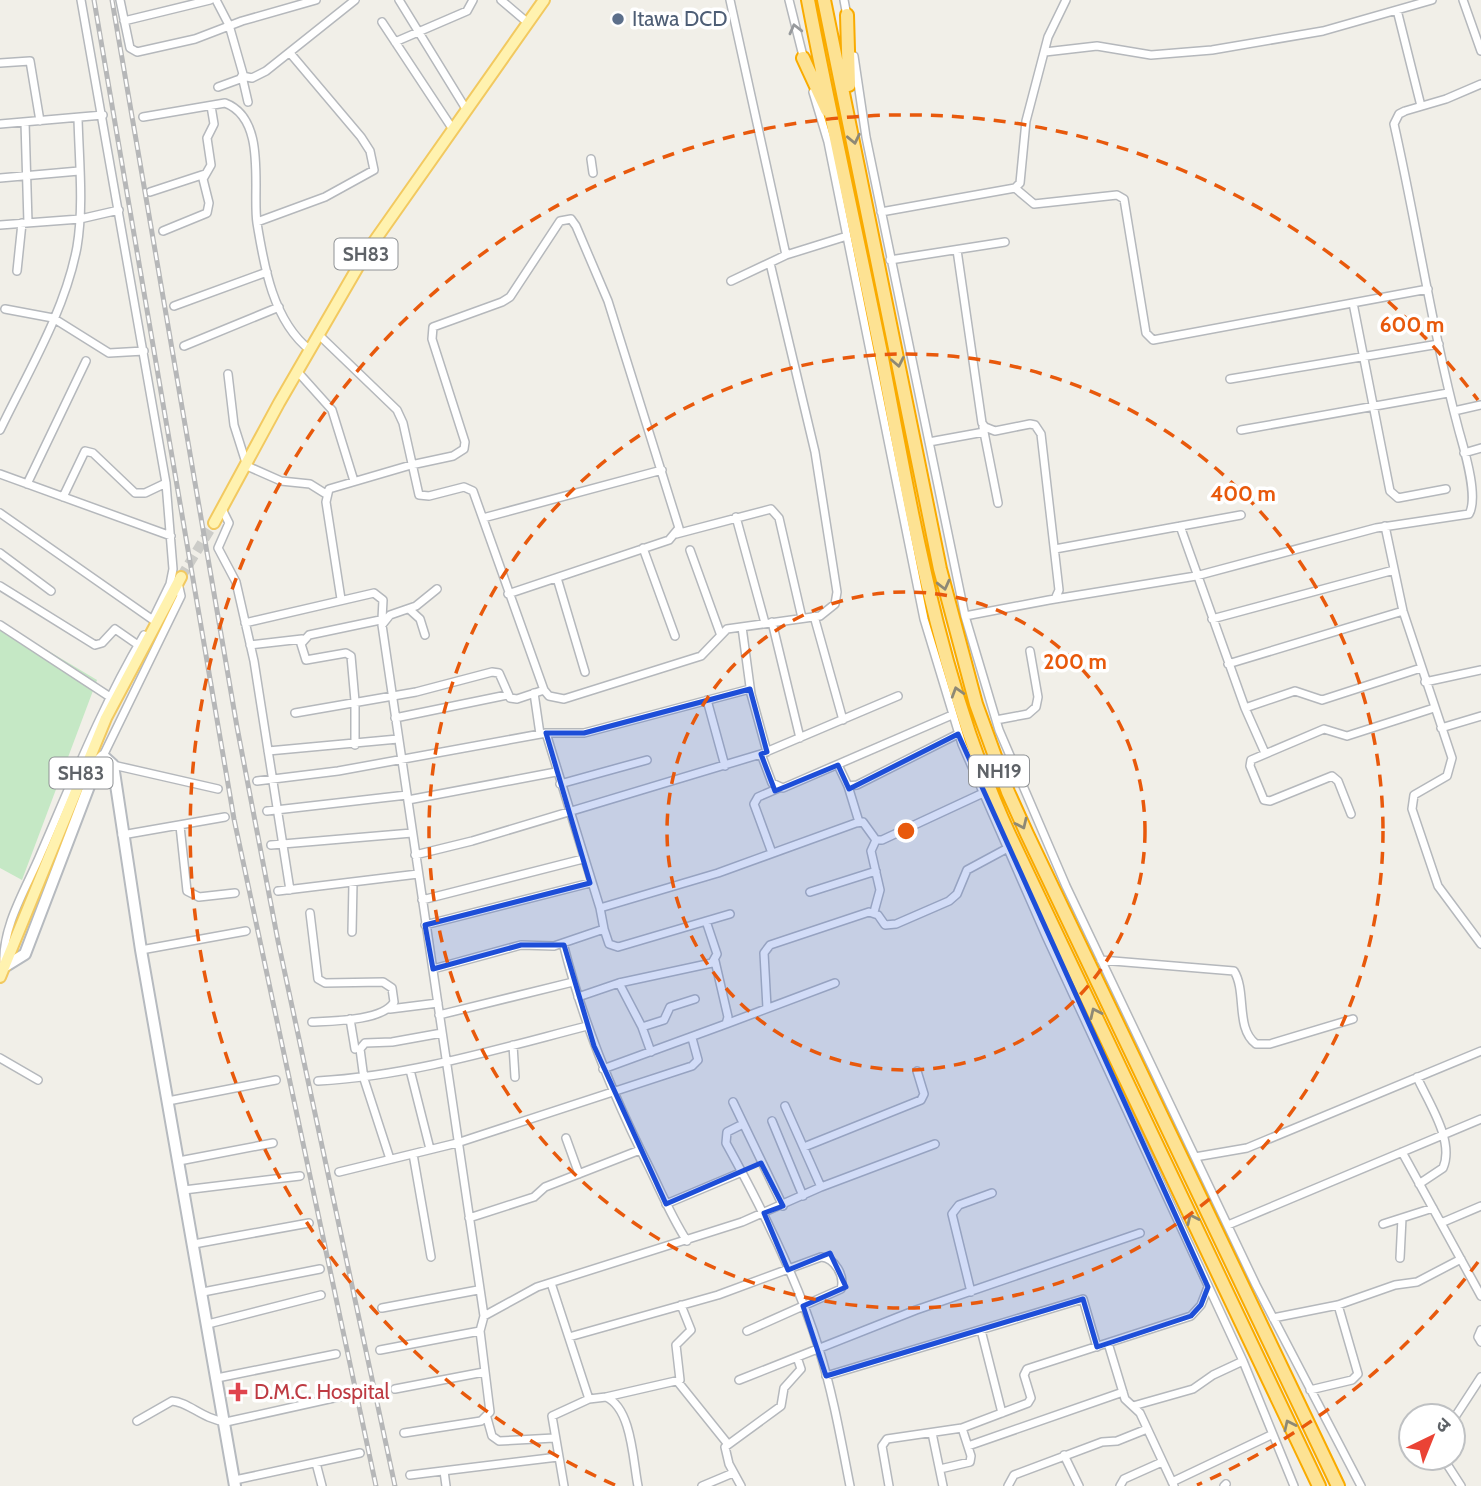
<svg xmlns="http://www.w3.org/2000/svg" width="1481" height="1486" viewBox="0 0 1481 1486" font-family="Cabin,'Noto Sans Devanagari',sans-serif">
<rect width="100%" height="100%" fill="#f1efe8"/>
<path fill="#c5e8c5" d="M0,622L97,680L22,880L0,868Z"/>
<g fill="none" stroke-linecap="round" stroke-linejoin="round">
<path stroke="#ccccc8" stroke-width="10" stroke-dasharray="10 5" stroke-linecap="butt" d="M181,577L214,523"/>
<g stroke="#b5b8bc" stroke-width="10">
<path id="street" d="M81,0L166,483L173,569L170,584L153,619
M120,0L130,48L137,52L195,39L242,21L316,0
M216,0L229,25L243,74L240,79L218,87
M399,0L466,109
M501,0L528,23
M730,0L786,255
M789,0L804,60
M844,0L847,16
M1463,0L1481,51
M1397,10L1421,106
M124,21L210,0
M382,22L452,128
M395,42L467,11L473,0
M1045,52L1097,46L1151,55L1212,50L1323,31L1432,0
M854,56L866,137L965,616L999,730L1066,886L1256,1285L1361,1486
M0,63L30,61L40,121
M813,92L828,142L924,619L962,744L1047,938L1243,1361L1294,1486
M248,102L242,76L252,78L266,71L355,0
M143,117L225,103C268,119 252,191 257,223C264,266 273,321 310,350
M25,122L28,223
M0,124L103,115
M591,159L593,173
M0,178L79,171
M1015,188L1034,204L1117,195L1124,199L1146,333L1153,340L1428,289
M150,192L205,174
M881,212L1015,188L1020,183L1026,121L1048,37L1066,0
M257,222L325,197L374,170L370,151L361,137L290,53
M0,225L80,219L119,210
M163,231L207,213L209,203L203,179L211,165L207,138L214,124L211,106
M957,250L982,423L985,427L995,431L1030,424L1035,425L1041,434L1059,590L1055,599L1049,600L965,616
M890,260L1005,242
M17,271L22,223
M731,281L786,255L847,236
M1353,303L1390,491L1398,498L1446,489
M174,306L267,272
M5,309L53,318L109,353L144,351
M318,334L397,410L403,423L419,495L429,496L464,487L473,491L544,690L549,696L564,699L701,656L727,629L820,616L835,604L837,592L815,452L770,263
M184,346L279,307
M297,371L332,410L354,481
M228,374L234,425L247,466L281,481L310,484L326,494
M1230,379L1439,344
M1454,411L1481,405
M983,427L998,503
M0,430C28,372 65,311 77,247C84,205 79,160 78,118
M1241,430L1448,393
M929,442L984,432
M1464,453L1481,448
M0,474L171,536
M27,484L86,361
M63,497L85,451L93,453L135,493H145L166,483
M222,509L229,523L218,548L236,582L254,661L290,890
M0,513L153,620
M736,517L765,623
M483,518L662,470
M1180,526L1245,708L1265,753
M1385,526L1403,611L1452,758L1447,776L1414,795L1412,809L1438,886L1481,944
M676,534L771,509L779,518L802,618
M643,548L675,636
M1055,549L1241,515
M690,550L720,633
M0,553L51,591
M557,578L585,672
M0,586L95,645L102,643L115,629L138,645
M341,599L326,502L329,489L411,465L453,456L464,449L465,442L432,339L433,327L502,302L510,297L560,221L571,219L576,226L608,301L679,528L669,540L508,594
M1055,599L1196,576L1376,528L1469,514C1479,497 1464,449 1459,431C1432,330 1417,226 1394,124L1399,114L1405,111L1446,99L1481,84
M409,609L420,619L425,635
M814,616L843,720
M1212,619L1394,570
M772,622L800,738
M245,623L374,593L383,600L382,619
M0,625L110,697
M742,627L751,694L767,752
M250,645L302,639
M1228,664L1403,611
M1425,682L1481,670
M534,693L540,734
M707,700L725,766
M1245,708L1295,691L1322,700L1421,668
M295,713L416,692L492,672L499,673L510,698L517,699L544,690
M395,718L507,695
M996,720L1028,714L1036,707L1038,697L1030,651
M1441,728L1481,716
M355,745V701L351,656L346,653L306,660L301,644L309,635L385,619
M268,751L398,739
M761,754L772,783L783,788L952,715
M103,756L181,596L178,583
M113,765L218,789
M838,765L848,786L857,785L958,734
M257,781L338,771L546,733H584L750,689
M560,784L647,760
M848,786L859,822
M408,800L556,772
M267,811L407,795
M1351,814L1338,781L1332,776L1270,801L1264,800L1250,766L1251,760L1324,729L1347,736L1434,708
M180,826L187,891L199,897L235,893
M122,835L225,817
M271,845L412,833
M772,853L754,804L758,797L779,788
M415,855L472,841L761,754L898,696
M278,891L418,874
M810,892L876,871
M422,900L583,859
M600,908L718,873L856,823L863,822L876,840H882L981,794
M874,912L880,890L871,851L876,840
M310,913L318,979L325,983L383,982L392,988L394,1002C383,1021 332,1021 312,1022
M425,925L590,883
M604,929L609,944L618,947L730,914
M352,932L353,883
M563,943C583,1023 613,1096 650,1169C662,1194 672,1218 687,1241
M141,950L246,931
M1101,960L1234,971C1247,992 1235,1028 1256,1044H1270L1353,1019
M4,963C2,926 27,887 41,853C73,779 103,704 144,635
M433,969L521,945L554,946L604,929L600,908L546,733
M619,983L642,1027L651,1052
M578,997L619,983L712,963L717,954L706,921
M767,1008L764,953L770,945L869,912L878,915L885,925L896,924L949,901L957,894L967,870L1006,849
M390,1009L438,1003
M439,1015L573,982
M350,1019L355,1049
M726,1024L835,983
M642,1027L664,1020L670,1007L695,999
M513,1045L515,1077
M0,1058L38,1080
M603,1069L726,1024L728,1017L715,961
M410,1070L430,1149
M1417,1077C1428,1102 1455,1141 1443,1168L1419,1184
M318,1081C409,1076 498,1049 587,1026
M168,1101L276,1080
M733,1102L783,1206
M785,1106L821,1187
M772,1121L803,1196
M743,1124L727,1132L726,1143C762,1208 797,1278 819,1349C833,1394 841,1440 850,1486
M566,1138L579,1174
M804,1147L921,1100L924,1094L917,1071
M1402,1152L1481,1296
M413,1154L431,1257
M1195,1157L1247,1148L1481,1051
M390,1159L364,1079L360,1049L365,1043L392,1042L442,1033
M179,1161L273,1143
M339,1172L457,1143L692,1066L698,1060L692,1038
M184,1190L300,1176
M666,1204L742,1172
M469,1218L534,1197L545,1187L640,1150
M1441,1223L1481,1206
M1383,1224L1433,1208
M1228,1225L1481,1119
M194,1244L309,1223
M1400,1258L1402,1218
M551,1283L589,1399
M203,1292L320,1269
M971,1292L952,1214L959,1205L992,1193
M382,1308L478,1290
M484,1316L537,1287L742,1222L821,1187L935,1144
M1273,1318L1338,1305L1395,1285L1417,1282L1461,1259
M208,1324L321,1295
M981,1330L1002,1413
M1481,1330L1478,1337L1481,1342
M569,1337L718,1295L821,1257C835,1258 845,1276 841,1289L747,1331
M1108,1343L1125,1399L1140,1413L1174,1486
M380,1350L480,1331
M826,1376L1083,1299L1097,1347
M217,1378L336,1354
M739,1380L916,1310L1140,1233
M678,1382L727,1443
M395,1389L484,1372
M1310,1390L1352,1380L1358,1374L1338,1305
M606,1397L680,1380L676,1345L691,1330L681,1305
M1133,1406L1193,1389L1213,1375L1243,1361
M487,1418L492,1436L499,1441L554,1438
M1453,1420L1481,1377
M137,1421L172,1401C189,1402 202,1419 226,1422L347,1395
M404,1433L481,1421L490,1412L480,1331L484,1316L382,625L390,615L416,606L437,589
M932,1433L943,1486
M968,1446L1123,1392
M1064,1455L1079,1486
M1443,1458L1461,1486
M316,1463L322,1486
M940,1469L970,1462L971,1456L962,1428
M444,1471L446,1486
M410,1475L558,1457
M235,1480L360,1453
M1172,1482L1271,1435
M564,1486L552,1416L589,1399L606,1397C632,1408 633,1462 638,1486
M702,1486L733,1473
M741,1486L729,1464L725,1447L781,1406L784,1388L801,1369L797,1357
M889,1486L882,1446L887,1439L962,1428L1028,1403L1031,1398L1024,1375L1027,1369L1191,1316L1201,1305L1208,1287
M1008,1486L1014,1475L1102,1442L1117,1441L1147,1429
M1120,1486L1124,1479L1162,1462
M1224,1486L1226,1484"/>
</g>
<g stroke="#b6babf" stroke-width="14">
<path id="secondary" d="M4,967L25,954L99,760L103,756L113,765L141,950L235,1486"/>
</g>
<g stroke="#f2c960" stroke-width="14">
<path id="primary" d="M214,523L279,403L366,253L544,0
M0,977L106,718L181,577"/>
</g>
<g stroke="#f9ab00" stroke-width="16">
<path id="highway" d="M808,0C831,120 858,239 882,358C913,519 940,684 1009,834L1319,1486
M824,0L940,569L976,704L1008,792L1027,834L1338,1486
M847,15L849,85
M803,58L827,110"/>
</g>
<use href="#street" stroke="#fff" stroke-width="7"/>
<use href="#secondary" stroke="#fff" stroke-width="10"/>
<use href="#primary" stroke="#fff2af" stroke-width="10"/>
<use href="#highway" stroke="#fde293" stroke-width="12"/>
<g stroke="#b6b7b8" stroke-width="5">
<path id="rail" d="M94,0L234,819L376,1486
M112,0L237,727L278,941L395,1486"/>
</g>
<use href="#rail" stroke="#fff" stroke-width="2.5" stroke-dasharray="8" stroke-linecap="butt"/>
</g>
<defs><path id="oneway-chevron" d="M-2-3.5L2.5 0L-2 3.5" fill="none" stroke-width="1.6" stroke-linecap="round" stroke-linejoin="round" transform="scale(1.75)"/></defs>
<use stroke="#979a9d" href="#oneway-chevron" transform="translate(795 29) rotate(-104)"/>
<g stroke="#8e8975">
<use href="#oneway-chevron" transform="translate(854 139) rotate(78)"/>
<use href="#oneway-chevron" transform="translate(898 362) rotate(79)"/>
<use href="#oneway-chevron" transform="translate(944 585) rotate(76)"/>
<use href="#oneway-chevron" transform="translate(957 692) rotate(-107)"/>
<use href="#oneway-chevron" transform="translate(1022 824) rotate(65)"/>
<use href="#oneway-chevron" transform="translate(1095 1013) rotate(-115)"/>
<use href="#oneway-chevron" transform="translate(1192 1219) rotate(-115)"/>
<use href="#oneway-chevron" transform="translate(1289 1425) rotate(-115)"/>
</g>
<path fill="#1d4ed8" fill-opacity="0.2" stroke="#1d4ed8" stroke-width="5" stroke-linejoin="round" d="M750,689L767,752L761,754L775,791L838,765L849,789L958,734L1208,1287L1201,1305L1191,1316L1097,1347L1083,1299L826,1376L803,1306L846,1287L830,1253L788,1270L764,1213L783,1206L761,1163L666,1204L594,1046L564,945H521L433,969L425,925L590,883L546,733H584Z"/>
<g fill="none" stroke="#e8590c" stroke-width="3.5" stroke-dasharray="12 9">
<circle cx="906" cy="831" r="239"/>
<circle cx="906" cy="831" r="477"/>
<path d="M1478 1262A716 716 0 0 1 1197 1485M615 1485A716 716 0 1 1 1478 400"/>
</g>
<circle fill="#5c6f8a" stroke="#fff" stroke-width="2.5" cx="618" cy="19" r="7"/>
<path fill="#e0444e" stroke="#fff" stroke-width="2.5" d="M234.5 1381.5h7v7h7v7h-7v7h-7v-7h-7v-7h7z"/>
<g text-anchor="middle" stroke-width="7" stroke-linejoin="round" paint-order="stroke">
<g fill="#fff" stroke="#8f9295" stroke-width="2">
<rect x="334.5" y="238.5" width="63" height="31" rx="5"/>
<rect x="969" y="755.5" width="60" height="31" rx="5"/>
<rect x="49.5" y="757.5" width="63" height="31" rx="5"/>
</g>
<g font-size="19" font-weight="bold" fill="#5f6368">
<text x="366" y="261">SH83</text>
<text x="999" y="778">NH19</text>
<text x="81" y="780">SH83</text>
</g>
<g font-size="21" fill="#4e5e75" stroke="#fff" text-anchor="start">
<text x="632" y="26">Itawa DCD</text>
</g>
<g font-size="21" fill="#be3a42" stroke="#fff" text-anchor="start">
<text x="254" y="1399">D.M.C. Hospital</text>
</g>
</g>
<circle cx="906" cy="831" r="10" fill="#e8590c" stroke="#fff" stroke-width="3.5"/>
<g font-size="21" text-anchor="middle" font-weight="bold" fill="#e8590c" stroke="#fff" stroke-width="7" stroke-linejoin="round" paint-order="stroke">
<text x="1412" y="332">600 m</text>
<text x="1243" y="501">400 m</text>
<text x="1075" y="669">200 m</text>
</g>
<g transform="translate(1432 1437) rotate(43)"><circle r="33" fill="#ffffff" stroke="#bfc1c3" stroke-width="2"/>
<path d="M0-5L12 26L0 18L-12 26Z" fill="#ea4335"/>
<text y="-10" font-size="19" font-weight="bold" text-anchor="middle" fill="#5f6368">उ</text>
</g>
</svg>
